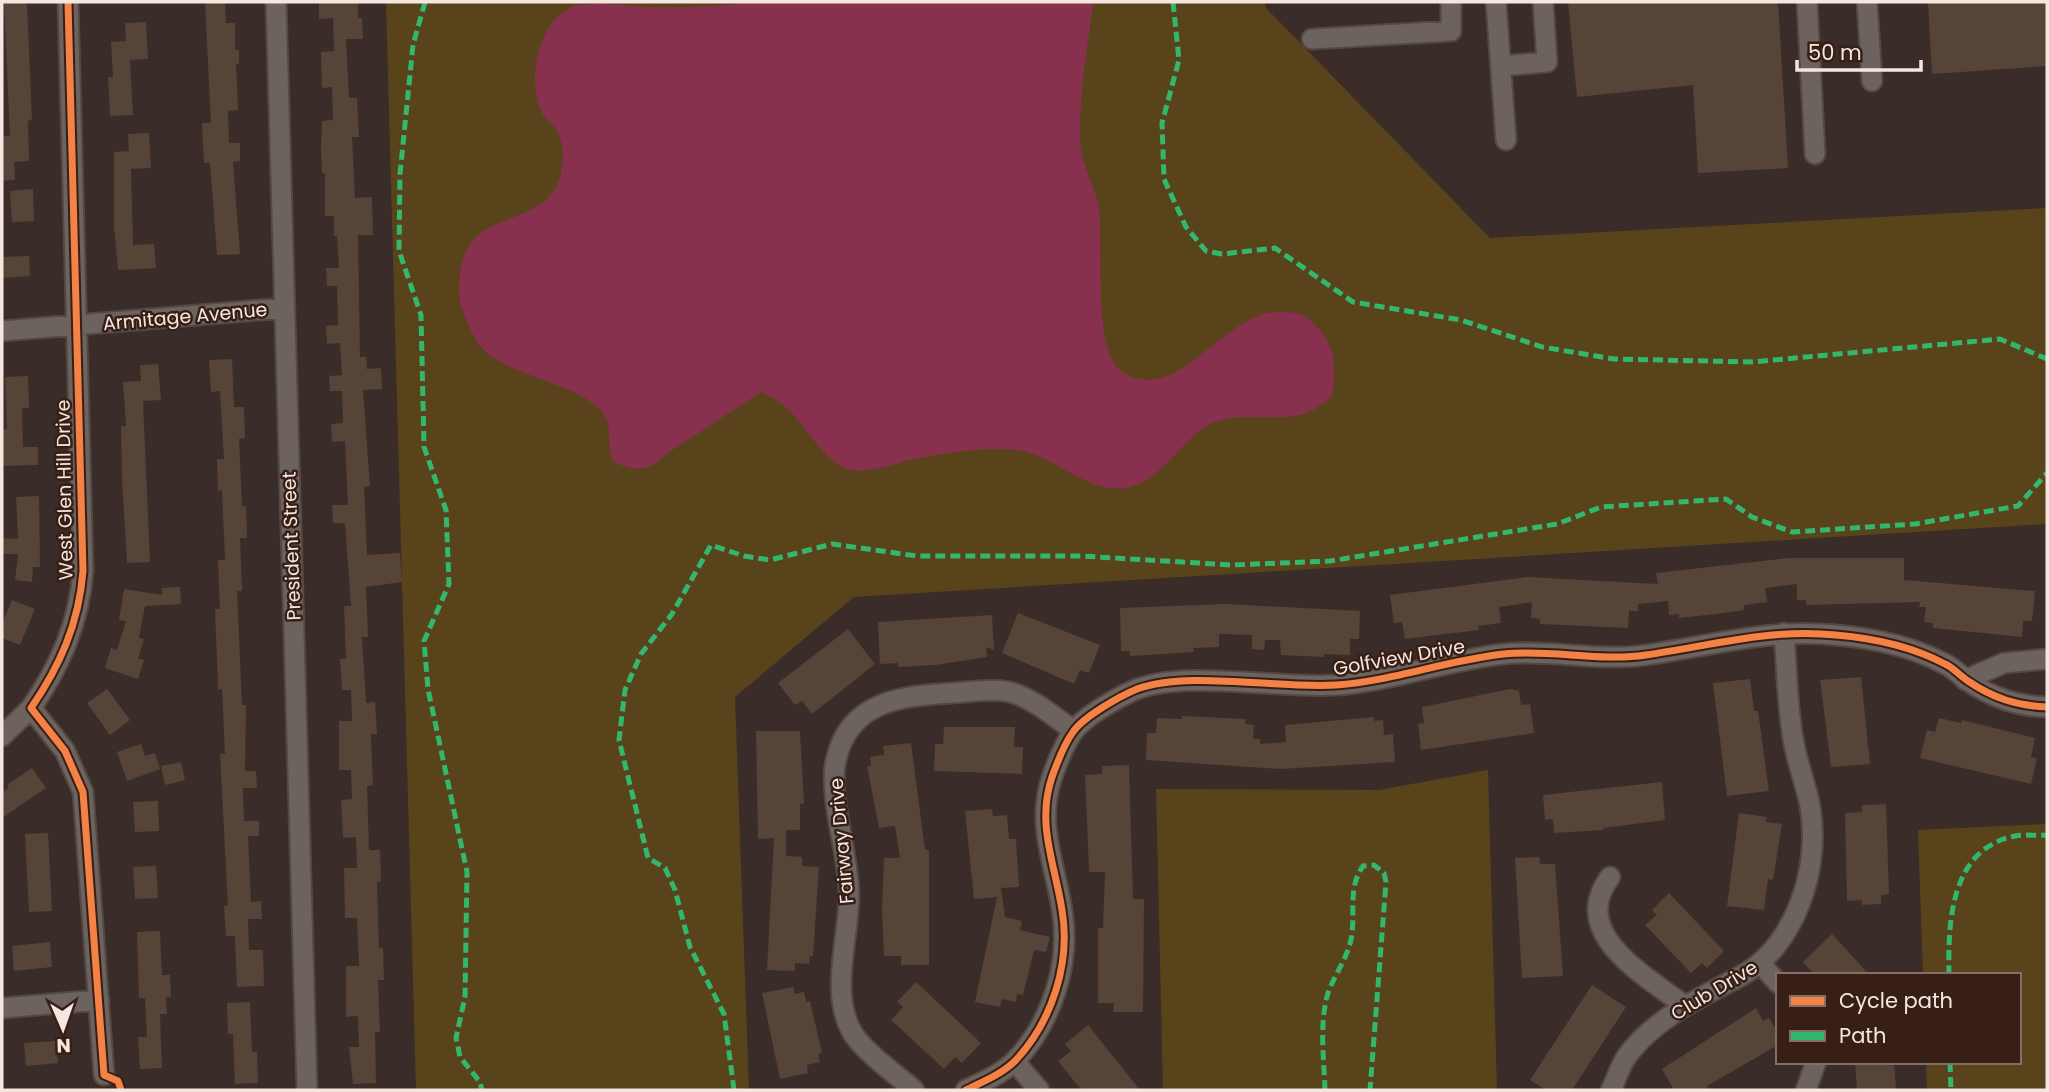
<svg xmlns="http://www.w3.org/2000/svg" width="2049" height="1092" viewBox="0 0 2049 1092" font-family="Poppins,sans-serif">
<rect width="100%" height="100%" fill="#3a2c28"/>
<path fill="#59431a" d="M386,2H1264L1266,8L1490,238L2047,208V524L854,597L735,697L749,1090H416Z
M1488,770L1497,1090H1163L1156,789L1379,790Z
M2047,824V1090H1927L1926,1062H2019V975H1923L1918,830Z"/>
<path fill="#87314f" d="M739,2H1093C1088,47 1079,93 1080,139C1080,163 1096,186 1099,210C1104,245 1091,355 1124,373C1183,407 1224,305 1287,312C1300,313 1305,315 1314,324C1337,346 1336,367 1332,397C1320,406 1309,414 1294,416C1267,420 1230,411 1205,427C1179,444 1159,483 1125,488C1086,493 1058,458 1022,451C996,445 937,454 910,460C891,464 861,477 843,467C818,454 805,423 784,406C778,400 769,396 761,392L665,455C648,473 632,472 612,460C608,448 611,429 606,418C587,384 516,379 486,352C474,342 467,321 461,306C458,297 459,284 460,275C465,207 536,231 558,183C564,168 565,146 557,131C553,124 544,119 541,111C528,81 537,32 562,13C567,9 575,5 581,5C604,2 628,6 650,7C677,8 704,6 730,5Z"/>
<path fill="#564438" d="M4,2H27L32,120L28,121L29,161L14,162L15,180L2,181V136H10Z
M205,2H225L226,23H235V50H239V64H236L238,110L228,111L229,143H240V161L233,162L240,254L217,255L210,163H204L202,123H211Z
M319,2H358V18H362L363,39H346L349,98H357L359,137H352L355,198L372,197L373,235H358L360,357H366L367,369L381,368L382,389L363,390L370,486L364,487L367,555L400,553L402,582L366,587L368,637H362L366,703L375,702L377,734H371L373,785L367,786L369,850H380L381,882H377L379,948H383L384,980H378L380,1032H375L376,1083L353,1084L349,1047H359L358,1016L346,1017V966H359L357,918H345L344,868H357L356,837L343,838L341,800L352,799L351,770H339V721H352L351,690H342L340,659H346L344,606H351L345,523H333L332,505H348L345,441L332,442L331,424L343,423L342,391H330L329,376L342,375L340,343L327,344L326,326L338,325L337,286H327L326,268H339L337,236H334V216H325V173H322L321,148L322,121L333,120L332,87L322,88L321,52L334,51L333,18L319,19Z
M1568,2H1778L1788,168L1698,173L1693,85L1577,97Z
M1928,2H2047V66L1932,74Z
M146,22L148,59L130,60L133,115L110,116L108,77H113L111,42L126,41L125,23Z
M149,133L151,168L131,169L133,245L154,244L156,268L118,270L114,226V152L129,151L128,134Z
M33,189L34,221L12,222L10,191Z
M29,256L30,276L2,278V257Z
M232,359L234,407H244L245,438L239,439L242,506H246L247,538H240L242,591H237L242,705H246L245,771H256L257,788H243L244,821H259V836H248L251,902L261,901L262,919H248L249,950H263L264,986L237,987L235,936H226L224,906H228L220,754H225L222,689L218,690L217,658L215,609H220L218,560H225L222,490L218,491L217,459H224L220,391L211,392L209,360Z
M158,364L161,400L143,401L150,562L127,563L122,478L121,426H126L123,382L141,381L140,365Z
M28,376L29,408H22L23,447H38V465L2,466V430L7,429L5,377Z
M39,496L40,567H33L32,582L15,580L18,554H2V538L18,539L16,497Z
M1789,558H1904V580L2035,591L2032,621H2023L2022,637L1933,628V623L1924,622L1926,607H1919L1920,602L1806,605V600H1797V584L1765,588L1767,602L1744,605V610L1716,614L1679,618V614L1669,615L1668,601L1638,604V611H1629L1628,628L1540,624V619L1531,618L1532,602L1499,607L1501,623L1478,626L1479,630L1405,639L1402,622L1394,623L1390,595L1527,577L1658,584L1656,573Z
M180,587L181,604L145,606L139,638L144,639L138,658L144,660L138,679L105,668L111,648L117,650L126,621L119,620L124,589L162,595V588Z
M12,600L35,609L20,645L2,638V624Z
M1225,604L1360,611L1359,639H1350V655L1324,654V657L1281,655L1280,640H1265L1264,650L1252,649V635L1219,634V647L1193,648L1194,652L1130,656V651H1121L1120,608Z
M1018,613L1100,645L1089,673L1080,670L1074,684L1002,653Z
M992,615L994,650L986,647L987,657L935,665L898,667V663L880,664L878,622Z
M848,629L875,664L812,714L802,701L795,705L778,683Z
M1861,677L1870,764L1831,767L1820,680Z
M1750,679L1754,711H1758L1769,791L1727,796L1713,683Z
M107,689L130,720L110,735L87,703Z
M1510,689L1519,691L1521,705L1530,704L1534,733L1421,750L1418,724L1424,723L1422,707Z
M1182,716L1246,719L1245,724L1254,725L1253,739H1260V744L1286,742L1285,725L1374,717V721L1383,720L1384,735L1393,734L1395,762L1280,769L1146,760L1147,733H1156L1157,718L1182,719Z
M1939,718L1961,723L1962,720L2035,738L2031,757L2037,758L2031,784L1920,758L1927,730L1935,732Z
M944,727H1015L1014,747H1023L1022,774L934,771L935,744H943Z
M756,731H800L804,803L800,804V830H786V856L802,857V866L819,867L813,956H810L809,964L795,963V971L767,970L774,838L758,839Z
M911,743L925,850H929V965H901V956H884L882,910L884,858H900L895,826L879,828L867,766H871L870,757L884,755L883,746Z
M141,744L145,756L155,753L160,769L127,781L117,752Z
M181,762L185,780L165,785L161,766Z
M1129,765L1133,899H1144L1143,1012H1113L1114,1003H1098V928H1103L1105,872H1089L1085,775L1102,774V766Z
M32,768L46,788L2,818V792L9,788L7,785Z
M1662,782L1665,820L1603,828V830L1554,833L1553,819L1545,820L1543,795Z
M158,801L159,831L135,832L133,802Z
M1886,804L1889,894L1881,895V904L1862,905V900L1847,901L1845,813L1862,812V805Z
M992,809L993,816L1007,815L1009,839H1016L1019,887L1001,888L1005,917L1022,921L1020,930L1050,937L1046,952L1034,950L1023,995L1017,994L1016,1002L1002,999L1000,1007L975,1002L997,897L974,899L965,811Z
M1739,813L1767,817L1766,822L1782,824L1773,880L1768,879L1764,910L1727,906Z
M48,833L52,911L29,912L25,834Z
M1539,857L1540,864H1555L1563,976L1522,978L1515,858Z
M156,866L158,898L135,899L133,867Z
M1669,893L1724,951L1707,968L1702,963L1691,973L1645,925L1657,915L1652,910Z
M160,931L162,975H170L171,997H166L167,1014H160L162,1068L140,1069L138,1037H147L145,998H139L137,932Z
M1832,934L1856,960L1869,975H1815L1803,962Z
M50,942L52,967L14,971L12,946Z
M916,982L981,1043L962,1063L955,1057L944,1069L891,1020L903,1007L897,1002Z
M1592,985L1626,1007L1572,1090H1546L1530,1080Z
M794,987V994L804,992L806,1002L810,1001L822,1053L818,1054L820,1062L807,1065L808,1073L780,1079L762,993Z
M250,1002L252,1052H257L258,1083L235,1084L233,1034H228L227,1003Z
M1756,1008L1763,1021L1769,1018L1778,1033V1045L1707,1086L1710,1090H1674L1662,1069Z
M1088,1025L1140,1090H1082L1074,1081L1058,1061L1071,1051L1065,1044Z
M56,1041L58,1063L26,1066L24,1043Z
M1855,1062H1894L1896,1090H1857Z"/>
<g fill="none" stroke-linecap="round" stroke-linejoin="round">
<g stroke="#534843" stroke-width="23">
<path id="minor" d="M68,2L83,571C79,623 60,666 31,708L65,751L83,792L104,1075
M276,2L307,1090
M1496,2L1506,140
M1807,2L1815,154
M1867,2L1872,81
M1312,39L1451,31V2
M1501,66L1547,62L1543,2
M2,331L284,308
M1965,680L2004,663L2047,659
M2,736L31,708
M1610,877C1568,934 1645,975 1685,1006
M1761,964L1778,983
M2,1008L99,1000
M1015,1062L1039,1090
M914,1090C897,1075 863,1051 852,1032C829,992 850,935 849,891C848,853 828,794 836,760C849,701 901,696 952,693C971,692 992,688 1010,692C1034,699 1053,716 1073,730
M966,1090C982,1082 1002,1074 1015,1061C1052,1022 1071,963 1062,910C1055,864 1036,824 1052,777C1057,763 1064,744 1073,732C1083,717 1120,696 1137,689C1188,670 1278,689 1336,685C1393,681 1447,660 1504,654C1551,649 1599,662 1646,655C1709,646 1771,628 1836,635C1872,638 1913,647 1945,664C1954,668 1960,676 1968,681C1993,698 2017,706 2047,707
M1611,1090C1616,1080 1620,1066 1627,1056C1654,1019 1699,998 1739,977C1796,947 1821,867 1810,806C1806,785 1798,765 1794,744C1787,708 1787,670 1784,633
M1806,1090L1816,1062"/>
</g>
<use href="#minor" stroke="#6c625e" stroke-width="19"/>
<path stroke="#33b770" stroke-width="5" stroke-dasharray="10 5" stroke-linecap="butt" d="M425,2L413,45L400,174L399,251L421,315L424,447L446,510L449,584L424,641L428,689L467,872L465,997L456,1038L460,1057L480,1082L482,1090
M1173,2L1179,60L1162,123L1164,179L1186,227L1206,251L1222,254L1275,248L1353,302L1461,320L1542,347L1614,359L1752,362L2000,339L2047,359
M1949,975C1948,922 1950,849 2015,836C2025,834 2037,836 2047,835
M1950,1062L1951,1090
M734,1090L724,1014L690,947L675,890L665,868L648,858L619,740L625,690L641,654L672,614L711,545L744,556L770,560L832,544L917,556H1081L1232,565L1330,561L1557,524L1601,507L1726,499L1752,517L1792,532L1915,524L2018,506L2047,473
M1325,1090C1324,1059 1319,1023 1328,993C1335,973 1350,955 1352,933C1355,908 1348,888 1363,866L1374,865L1384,873L1386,882L1370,1090"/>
<g stroke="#371f16" stroke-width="11">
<path id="cycleway" d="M68,2L83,571C79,623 60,666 31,708L65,751L83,792L104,1075L118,1081L121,1090
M966,1090C982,1082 1002,1074 1015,1061C1052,1022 1071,963 1062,910C1055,864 1036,824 1052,777C1057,763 1064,744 1073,732C1083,717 1120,696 1137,689C1188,670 1278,689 1336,685C1393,681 1447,660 1504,654C1551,649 1599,662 1646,655C1709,646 1771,628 1836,635C1872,638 1913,647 1945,664C1954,668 1960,676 1968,681C1993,698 2017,706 2047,707"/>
</g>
<use href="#cycleway" stroke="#f48246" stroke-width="7"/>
</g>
<g text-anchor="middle" stroke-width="5" stroke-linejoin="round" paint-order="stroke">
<g font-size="19" fill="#f6e6e0" stroke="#371f16">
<text transform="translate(185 316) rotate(-5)" y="7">Armitage Avenue</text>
<text transform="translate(64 490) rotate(-91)" y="7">West Glen Hill Drive</text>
<text transform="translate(291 546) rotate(-92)" y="7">President Street</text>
<text transform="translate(1399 657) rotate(-10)" y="7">Golfview Drive</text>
<text transform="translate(841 841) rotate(-95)" y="7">Fairway Drive</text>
<text transform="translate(1714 990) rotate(-31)" y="7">Club Drive</text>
</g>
</g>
<rect width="2049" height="1092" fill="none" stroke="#f6e6e0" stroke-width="7"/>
<rect x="1776" y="973" width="245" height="91" fill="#371f16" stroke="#836f67" stroke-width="2"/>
<rect x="1790" y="996" width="35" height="10" fill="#f48246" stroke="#836f67" stroke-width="2"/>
<text x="1839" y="1008" font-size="21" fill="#f6e6e0">Cycle path</text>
<rect x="1790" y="1031" width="35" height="10" fill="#33b770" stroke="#836f67" stroke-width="2"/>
<text x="1839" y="1043" font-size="21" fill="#f6e6e0">Path</text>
<g transform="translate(63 1029) rotate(178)" stroke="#371f16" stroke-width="5" paint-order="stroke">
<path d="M0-5L12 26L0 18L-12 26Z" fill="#f6e6e0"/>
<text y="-10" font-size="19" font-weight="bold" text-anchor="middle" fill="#f6e6e0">N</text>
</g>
<path d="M1797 60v10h124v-10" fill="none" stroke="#f6e6e0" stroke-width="3.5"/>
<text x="1808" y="60" font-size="21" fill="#f6e6e0" stroke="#371f16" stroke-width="5" paint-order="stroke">50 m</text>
</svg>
